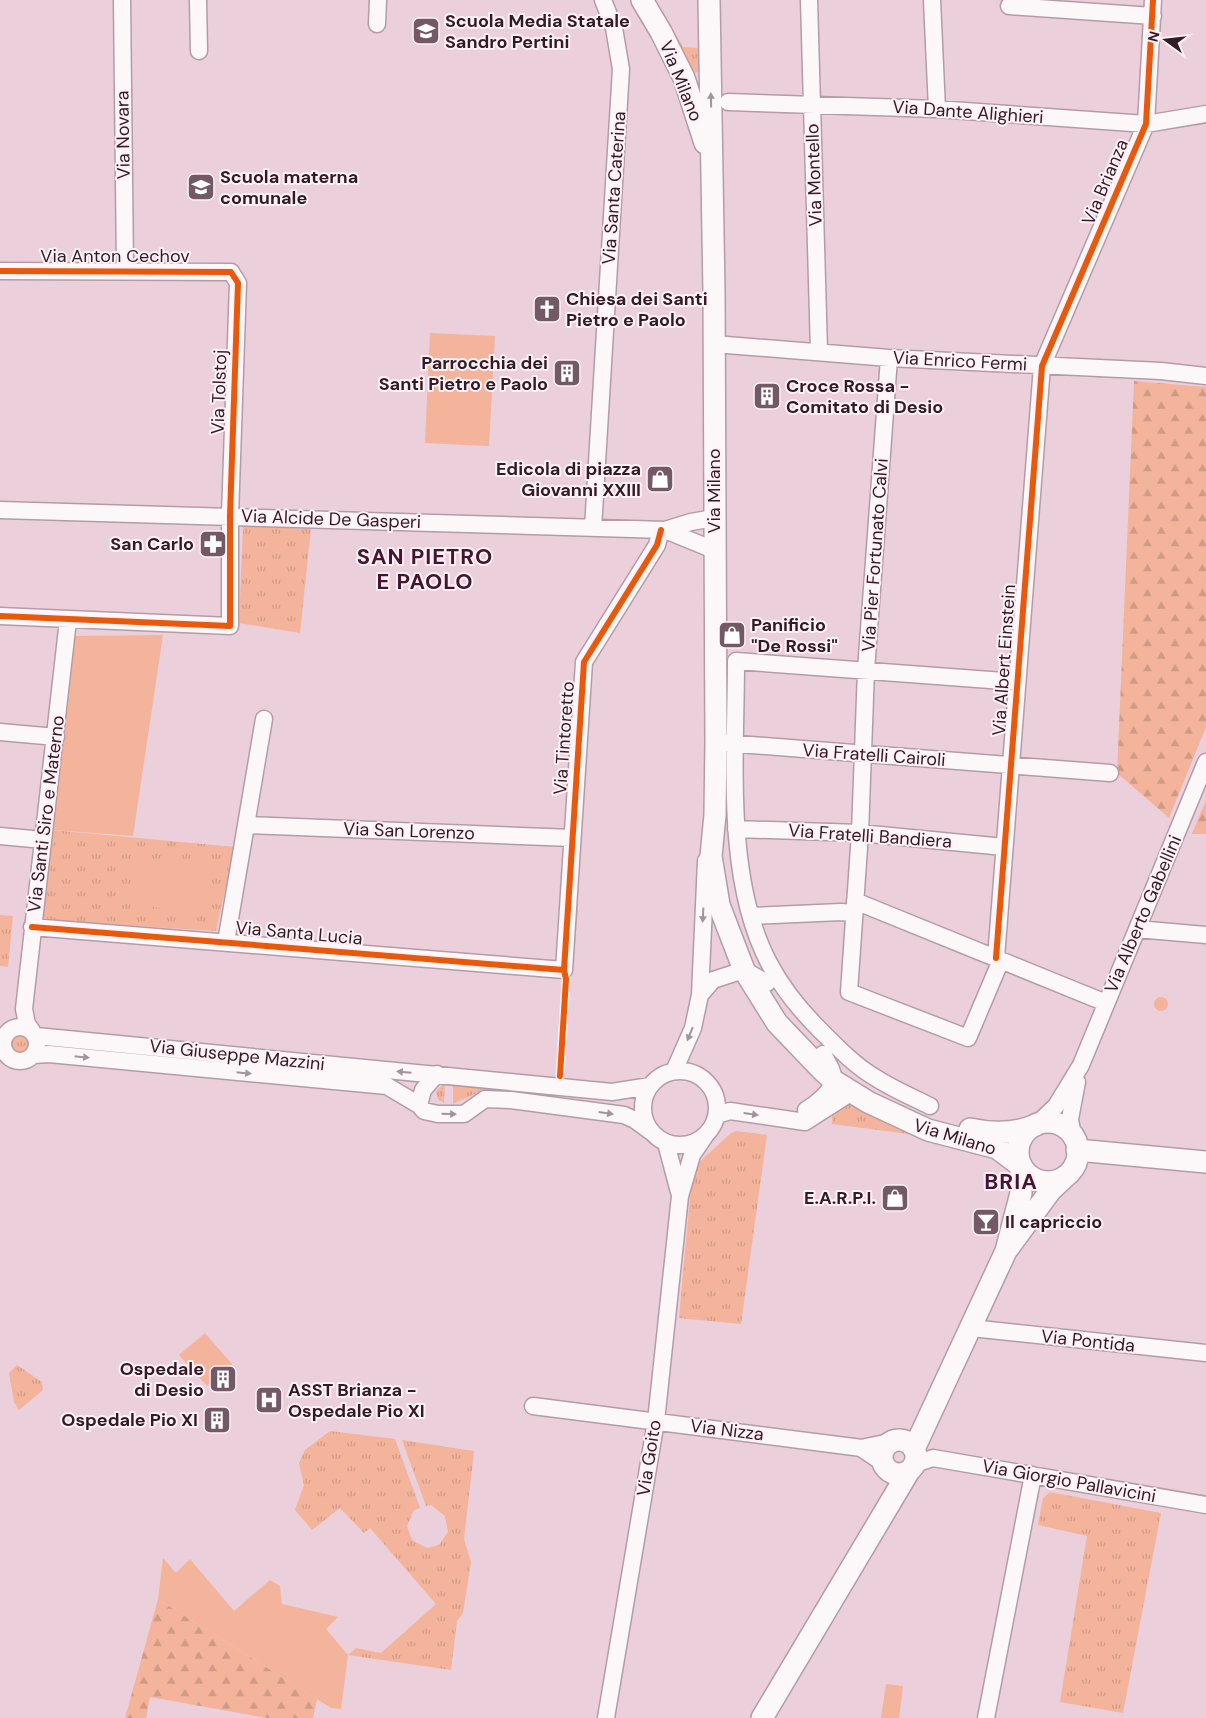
<svg xmlns="http://www.w3.org/2000/svg" width="1206" height="1718" viewBox="0 0 1206 1718" font-family="'DM Sans',sans-serif">
<defs>
<pattern id="grass-tufts" width="24" height="20" patternUnits="userSpaceOnUse" patternTransform="scale(1.25)"><rect width="24" height="20" fill="#f3b49b"/><path d="M3 7l-1-3M5 7V3M7 7l1-3M15 17l-1-3M17 17v-4M19 17l1-3" fill="none" stroke="#d19a85"/></pattern>
<pattern id="forest-firs" width="22" height="20" patternUnits="userSpaceOnUse" patternTransform="scale(1.25)"><rect width="22" height="20" fill="#f3b49b"/><path d="M5 1l3.5 6h-7zM16 11l3.5 6h-7z" fill="#d19a85"/></pattern>
</defs>
<rect width="100%" height="100%" fill="#ebcfdb"/>
<path fill="url(#grass-tufts)" d="M660,11H662L683,47L700,48L703,72L688,73Z
M243,526L311,529L300,633L239,623Z
M585,762L587,763L583,817H582Z
M52,830L235,847L216,931L41,920Z
M576,909L578,910L573,964H572Z
M0,915L13,916L8,967L0,966Z
M1154 1004a7 7 0 1 1 14 0a7 7 0 1 1-14 0Z
M8 1043a12 12 0 1 1 24 0a12 12 0 1 1-24 0Z
M445,1082L444,1103L438,1099L436,1092Z
M453,1083L505,1088L481,1091L453,1104Z
M846,1101L936,1141L909,1134L832,1124V1114Z
M736,1131L767,1135L741,1324L679,1318L692,1176L694,1167L730,1134Z
M17,1365L42,1382L43,1390L19,1410L14,1402L9,1373Z
M330,1431L395,1439L420,1508L414,1510L407,1526L412,1540L427,1548L439,1545L448,1532L445,1516L431,1505L426,1506L402,1440L474,1451L464,1539L471,1562L463,1613L457,1621L451,1670L348,1655L356,1648L381,1653L436,1604L370,1528L364,1533L340,1508L312,1530L295,1510L304,1485L299,1463L305,1450Z
M1050,1492L1161,1513L1123,1713L1060,1702L1087,1536L1038,1525L1043,1498Z"/>
<path fill="url(#forest-firs)" d="M1134,381L1206,387V727L1169,818L1117,773Z
M1206,800V834H1192Z
M158,1599L317,1699L313,1718H267L150,1697L146,1718H125Z"/>
<path fill="#f3b49b" d="M430,333L495,336L489,446L425,443Z
M163,635L133,836L52,830L73,636Z
M135,859L211,867L207,912L130,905Z
M205,1333L232,1364L207,1386L179,1355Z
M163,1558L176,1573L190,1559L234,1611L270,1580L280,1586L282,1604L338,1617L326,1629L348,1655L341,1709L331,1708L158,1599Z
M886,1684L903,1686L899,1718H881Z"/>
<g fill="none" stroke-linecap="round" stroke-linejoin="round">
<g stroke="#b49ca7" stroke-width="19">
<path id="minor" d="M122,0L125,270
M198,0L199,51
M809,0L819,351
M932,0L937,109
M1009,6L1153,16
M377,24L378,0
M728,102L937,109L1146,124L1206,114
M0,271L231,272L238,283L230,516V626L0,616
M714,344L889,358L1161,371L1206,376
M889,358L866,670L860,833L849,992L968,1038L1001,960
M0,510L665,530L691,522L714,518
M593,528L621,69L614,28L603,0
M665,530L714,550
M0,732L56,737
M726,743L1110,773
M246,825L264,719
M736,829L860,833L1004,847
M0,836L43,840
M855,901L1106,1003
M751,916L841,912L854,913
M32,927L564,970L584,662L657,545L661,530
M1137,929L1206,935
M226,942L246,825L572,838
M996,958L1042,366L1146,124L1153,0
M700,995L713,980L744,970L767,983
M3 1044a17 17 0 1 1 34 0a17 17 0 1 1-34 0Z
M32,1031L27,1024L24,1009L68,620
M36,1036L612,1092L650,1086
M33,1055L49,1054L387,1086L419,1105L424,1111L438,1114H464L485,1099L511,1100L624,1115L635,1120L650,1131
M643 1108a37 37 0 1 1 74 0a37 37 0 1 1-74 0Z
M674,1071L693,1028L700,995L706,861
M419,1105L423,1090L437,1074
M930,1106C912,1097 893,1089 876,1078C855,1066 836,1046 819,1029C799,1009 782,988 769,963C724,878 736,755 736,661L1017,682
M806,1110C813,1106 817,1103 823,1097C840,1080 833,1072 823,1054
M717,1115L730,1111L805,1122L852,1092
M1036,1125L1056,1106L1081,1065L1206,762
M1073,1137L1070,1119L1077,1082
M666,1143L679,1192
M971,1328L1206,1353
M533,1406L854,1447L861,1448L882,1462
M861,1448L890,1442
M915,1464L933,1458L1206,1505
M606,1718L656,1421L680,1196L692,1155L705,1136
M986,1718L1033,1475"/>
</g>
<g stroke="#b49ca7" stroke-width="24">
<path id="major" d="M642,0L661,32L684,78L705,143
M709,0L714,292L716,742L715,815L711,856L719,905L744,970L777,1023L821,1069L834,1081L868,1102L928,1130L997,1148L1021,1166V1193L1006,1251
M1018 1152a30 30 0 1 1 60 0a30 30 0 1 1-60 0Z
M970,1129C993,1134 1015,1134 1036,1125
M1077,1150L1206,1162
M882 1457a17 17 0 1 1 34 0a17 17 0 1 1-34 0Z
M914,1449L1006,1251L1051,1190L1067,1175
M762,1718L909,1471"/>
</g>
<use href="#minor" stroke="#fcf8fa" stroke-width="16"/>
<use href="#major" stroke="#fcf8fa" stroke-width="21"/>
<g stroke="#fff1f6" stroke-width="9">
<path id="cycleway" d="M0,271L231,272L238,283L230,516V626L0,616
M32,927L564,970
M996,958L1042,366L1146,124L1153,0
M560,1076L566,979L564,970L584,662L657,545L661,530"/>
</g>
<use href="#cycleway" stroke="#e8590c" stroke-width="6"/>
</g>
<defs><path id="oneway-solid" d="M-6-.8H1V-3.2L6.5 0L1 3.2V.8H-6Z" transform="scale(1.25)"/></defs>
<g fill="#a1949b">
<use href="#oneway-solid" transform="translate(711 100) rotate(-91)"/>
<use href="#oneway-solid" transform="translate(703 915) rotate(93)"/>
<use href="#oneway-solid" transform="translate(690 1034) rotate(112)"/>
<use href="#oneway-solid" transform="translate(82 1057) rotate(6)"/>
<use href="#oneway-solid" transform="translate(404 1072) rotate(-175)"/>
<use href="#oneway-solid" transform="translate(244 1073) rotate(6)"/>
<use href="#oneway-solid" transform="translate(606 1113) rotate(8)"/>
<use href="#oneway-solid" transform="translate(449 1114) rotate(1)"/>
<use href="#oneway-solid" transform="translate(751 1114) rotate(8)"/>
</g>
<defs>
<g id="school-square" transform="scale(1.4375)"><rect x="-9" y="-9" width="18" height="18" rx="4" fill="#735965" stroke="#fff1f6"/><path d="M0-5L7-2L0 1L-7-2ZM-4 1L0 2.5L4 1V4Q0 6-4 4Z" fill="#fff"/></g>
<g id="church-square" transform="scale(1.4375)"><rect x="-9" y="-9" width="18" height="18" rx="4" fill="#735965" stroke="#fff1f6"/><path d="M-1.2-6h2.4v3.5h3.3v2.4h-3.3V6h-2.4V-.1h-3.3v-2.4h3.3Z" fill="#fff"/></g>
<g id="building-square" transform="scale(1.4375)"><rect x="-9" y="-9" width="18" height="18" rx="4" fill="#735965" stroke="#fff1f6"/><path d="M-4-6H4V6H1V3H-1V6H-4ZM-2.5-4.3h1.7v1.8h-1.7ZM.8-4.3h1.7v1.8H.8ZM-2.5-1h1.7V.8h-1.7ZM.8-1h1.7V.8H.8Z" fill="#fff"/></g>
<g id="shop-square" transform="scale(1.4375)"><rect x="-9" y="-9" width="18" height="18" rx="4" fill="#735965" stroke="#fff1f6"/><path d="M-5-2.5h2.3a2.7 3.5 0 0 1 5.4 0H5L5.5 6h-11ZM-1.5-2.5h3a1.5 2.3 0 0 0-3 0Z" fill="#fff"/></g>
<g id="pharmacy-square" transform="scale(1.4375)"><rect x="-9" y="-9" width="18" height="18" rx="4" fill="#735965" stroke="#fff1f6"/><path d="M-2-6h4v4h4v4h-4v4h-4v-4h-4v-4h4Z" fill="#fff"/></g>
<g id="bar-square" transform="scale(1.4375)"><rect x="-9" y="-9" width="18" height="18" rx="4" fill="#735965" stroke="#fff1f6"/><path d="M-6-5H6L.8 .8V4.5H3.5V6h-7V4.5H-.8V.8Z" fill="#fff"/></g>
<g id="hospital-square" transform="scale(1.4375)"><rect x="-9" y="-9" width="18" height="18" rx="4" fill="#735965" stroke="#fff1f6"/><path d="M-5-5h3v3.5h4V-5h3V5h-3V1.5h-4V5h-3Z" fill="#fff"/></g>
</defs>
<g fill-rule="evenodd">
<use href="#school-square" x="426" y="31"/>
<use href="#school-square" x="201" y="187"/>
<use href="#church-square" x="547" y="309"/>
<use href="#building-square" x="567" y="373"/>
<use href="#building-square" x="767" y="396"/>
<use href="#shop-square" x="660" y="479"/>
<use href="#pharmacy-square" x="213" y="544"/>
<use href="#shop-square" x="732" y="635"/>
<use href="#shop-square" x="895" y="1198"/>
<use href="#bar-square" x="986" y="1222"/>
<use href="#building-square" x="223" y="1379"/>
<use href="#hospital-square" x="269" y="1400"/>
<use href="#building-square" x="217" y="1420"/>
</g>
<g text-anchor="middle" stroke-width="4" stroke-linejoin="round" paint-order="stroke">
<g font-size="18" font-weight="bold" fill="#321a26" stroke="#fff1f6" text-anchor="start">
<text x="445" y="27">Scuola Media Statale<tspan x="445" dy="21">Sandro Pertini</tspan></text>
<text x="220" y="183">Scuola materna<tspan x="220" dy="21">comunale</tspan></text>
<text x="566" y="305">Chiesa dei Santi<tspan x="566" dy="21">Pietro e Paolo</tspan></text>
<text x="548" y="369" text-anchor="end">Parrocchia dei<tspan x="548" dy="21">Santi Pietro e Paolo</tspan></text>
<text x="786" y="392">Croce Rossa -<tspan x="786" dy="21">Comitato di Desio</tspan></text>
<text x="641" y="475" text-anchor="end">Edicola di piazza<tspan x="641" dy="21">Giovanni XXIII</tspan></text>
<text x="194" y="550" text-anchor="end">San Carlo</text>
<text x="751" y="631">Panificio<tspan x="751" dy="21">"De Rossi"</tspan></text>
<text x="876" y="1204" text-anchor="end">E.A.R.P.I.</text>
<text x="1005" y="1228">Il capriccio</text>
<text x="204" y="1375" text-anchor="end">Ospedale<tspan x="204" dy="21">di Desio</tspan></text>
<text x="288" y="1396">ASST Brianza -<tspan x="288" dy="21">Ospedale Pio XI</tspan></text>
<text x="198" y="1426" text-anchor="end">Ospedale Pio XI</text>
</g>
<g font-size="18" fill="#321a26" stroke="#fff1f6">
<text transform="translate(681 81) rotate(68)" y="6">Via Milano</text>
<text transform="translate(968 112) rotate(4)" y="6">Via Dante Alighieri</text>
<text transform="translate(123 135) rotate(-91)" y="6">Via Novara</text>
<text transform="translate(814 175) rotate(-92)" y="6">Via Montello</text>
<text transform="translate(1105 182) rotate(-67)" y="6">Via Brianza</text>
<text transform="translate(614 188) rotate(-86)" y="6">Via Santa Caterina</text>
<text x="115" y="262">Via Anton Cechov</text>
<text transform="translate(960 361) rotate(3)" y="6">Via Enrico Fermi</text>
<text transform="translate(219 392) rotate(-88)" y="6">Via Tolstoj</text>
<text transform="translate(714 491) rotate(-90)" y="6">Via Milano</text>
<text transform="translate(331 519) rotate(2)" y="6">Via Alcide De Gasperi</text>
<text transform="translate(875 555) rotate(-86)" y="6">Via Pier Fortunato Calvi</text>
<text transform="translate(1004 660) rotate(-86)" y="6">Via Albert Einstein</text>
<text transform="translate(564 738) rotate(-86)" y="6">Via Tintoretto</text>
<text transform="translate(874 755) rotate(4)" y="6">Via Fratelli Cairoli</text>
<text transform="translate(46 814) rotate(-83)" y="6">Via Santi Siro e Materno</text>
<text transform="translate(409 831) rotate(2)" y="6">Via San Lorenzo</text>
<text transform="translate(870 836) rotate(4)" y="6">Via Fratelli Bandiera</text>
<text transform="translate(1143 914) rotate(-67)" y="6">Via Alberto Gabellini</text>
<text transform="translate(299 933) rotate(5)" y="6">Via Santa Lucia</text>
<text transform="translate(237 1055) rotate(6)" y="6">Via Giuseppe Mazzini</text>
<text transform="translate(955 1137) rotate(17)" y="6">Via Milano</text>
<text transform="translate(1088 1341) rotate(6)" y="6">Via Pontida</text>
<text transform="translate(727 1430) rotate(7)" y="6">Via Nizza</text>
<text transform="translate(649 1458) rotate(-81)" y="6">Via Goito</text>
<text transform="translate(1069 1481) rotate(10)" y="6">Via Giorgio Pallavicini</text>
</g>
<g font-size="22" font-weight="bold" letter-spacing="1" fill="#45142e" stroke="#fff1f6">
<text x="425" y="564">SAN PIETRO<tspan x="425" dy="25">E PAOLO</tspan></text>
<text x="1011" y="1189">BRIA</text>
</g>
</g>
<g transform="translate(1166 40) rotate(285)" stroke="#fff1f6" stroke-width="4" paint-order="stroke">
<path d="M0-4L9 19L0 12L-9 19Z" fill="#321a26"/>
<text y="-8" font-size="14" font-weight="bold" text-anchor="middle" fill="#321a26">N</text>
</g>
</svg>
